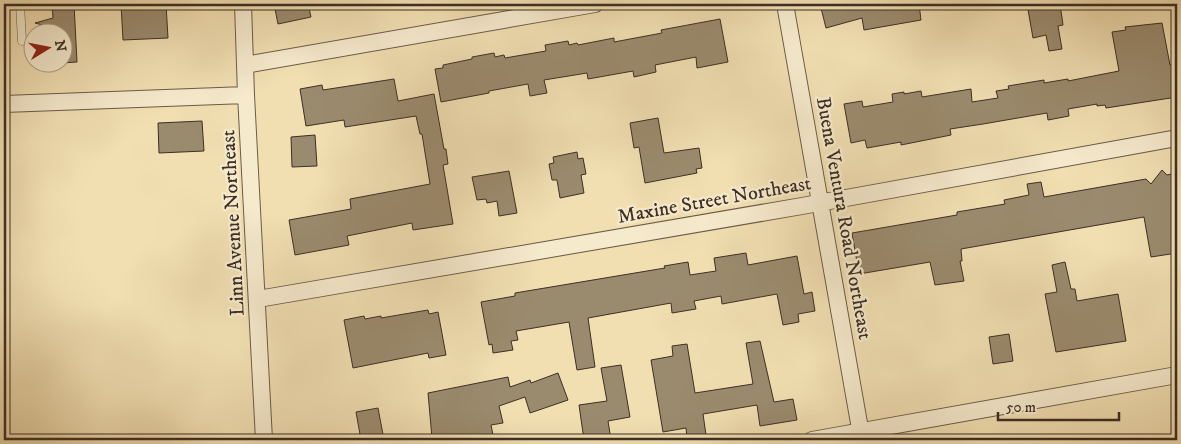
<svg xmlns="http://www.w3.org/2000/svg" width="1181" height="444" viewBox="0 0 1181 444" font-family="'IM FELL DW Pica',serif">
<rect width="100%" height="100%" fill="#f1dfb2"/>
<filter id="stains"><feTurbulence type="fractalNoise" baseFrequency=".004" numOctaves="4"/><feColorMatrix values="0 0 0 0 .2 0 0 0 0 .09 0 0 0 0 .02 0 0 0 .5 -.17"/></filter>
<radialGradient id="worn" r=".72"><stop offset=".6" stop-color="#630" stop-opacity="0"/><stop offset="1" stop-color="#630" stop-opacity=".3"/></radialGradient>
<path fill="#9b8b6e" stroke="#3d2f25" d="M52,4H74L77,62L62,63V32H54V28L35,23L53,18Z
M121,4H166L168,38L123,40Z
M274,4H308L311,17L278,24Z
M836,4H919L921,20L864,30L862,18L826,28L821,8Z
M1027,4H1060L1063,25L1058,26L1062,49L1049,51L1046,35L1033,38Z
M720,19L728,62L697,68L696,57L655,65L656,72L634,77L633,71L588,79L587,73L544,80L547,93L530,96L528,84L489,91V93L441,102L435,69L443,68V65L472,59V57L494,53L495,57L504,55L505,58L546,51L545,45L568,41L569,45L577,43L578,45L614,38V42L662,33L661,30Z
M1162,23L1170,65L1177,63V97L1106,108L1105,105L1097,106V104L1068,109L1069,116L1048,120L1047,113L983,124L950,129L951,135L901,145V142L867,148L865,140L851,143L844,104L862,101L863,107L893,102L892,94L904,92V94L921,91L922,97L971,89L972,102L998,98L996,91L1009,89L1008,86L1044,80V83L1068,79V81L1119,71L1112,32L1126,30L1125,27Z
M394,79L398,101L434,94L444,149H446L448,164L443,165L453,224L413,230L412,223L347,236L349,245L295,255L289,220L351,209L350,199L430,184L422,134H420L416,116L345,127L344,120L306,126L300,89L322,85L323,90Z
M658,118L664,153L699,148L702,168L696,169L697,173L645,183L639,147L634,148L630,123Z
M202,121L204,151L159,153L158,123Z
M315,135L317,166L292,167L291,137Z
M577,152L578,159L583,158L586,174L581,175L584,193L560,198L557,180H552L549,164L554,163L553,157Z
M1162,170L1167,175L1177,173V253L1151,257L1144,217L961,249L962,261H960L964,281L935,285L930,262L859,274L852,233L957,215V212L1005,204L1004,200L1029,195L1027,184L1041,182L1044,197L1146,179L1151,184Z
M509,171L517,213L499,216L497,201L487,203L486,199L477,200L472,177Z
M746,253L748,265L797,256L804,294L812,292L815,311L798,314L799,322L783,325L777,294L722,304L721,296L694,301L696,309L672,313L671,303L588,318L595,367L577,370L569,322L516,331L518,340L511,341L513,350L493,353L492,344L489,345L481,302L515,296V293L665,268L664,266L688,262L690,275L716,271L714,258Z
M1065,262L1071,289H1075L1077,301L1118,294L1126,341L1056,352L1045,294L1057,292L1052,265Z
M428,310L429,314L438,312L446,355L429,358L428,353L353,368L344,320L364,316L365,319L381,316V318Z
M1009,334L1013,361L993,364L989,337Z
M760,341L774,402L793,399L797,420L760,426L757,405L703,414L706,435L687,438L686,428L663,432L651,360L673,356L672,346L687,344L695,393L753,384L746,343Z
M621,365L630,417L608,421L611,440H584L579,405L607,401L601,368Z
M558,373L568,400L530,413L525,397L499,406L503,423L491,425L494,440H450L449,436L432,438L428,393L508,377L510,387L530,380L531,383Z
M378,408L384,440H361L356,412Z"/>
<g fill="none" stroke-linecap="round" stroke-linejoin="round">
<g stroke="#6a5b48" stroke-width="9">
<path id="lane" d="M20,4L22,41"/>
</g>
<g stroke="#6a5b48" stroke-width="18">
<path id="street" d="M243,4L246,95L264,440
M785,4L862,440
M245,65L595,4
M4,104L246,95
M258,299L802,206L1177,138
M812,440L1177,375"/>
</g>
<use href="#lane" stroke="#f6eacd" stroke-width="8"/>
<use href="#street" stroke="#f6eacd" stroke-width="16"/>
</g>
<g text-anchor="middle" stroke-width="4.5" stroke-linejoin="round" paint-order="stroke">
<g font-size="20" fill="#3d2f25" stroke="#f6eacd">
<text transform="translate(714 199) rotate(-10)" y="7">Maxine Street Northeast</text>
<text transform="translate(845 218) rotate(80)" y="7">Buena Ventura Road Northeast</text>
<text transform="translate(232 223) rotate(-93)" y="7">Linn Avenue Northeast</text>
</g>
</g>
<rect width="1181" height="444" fill="none" stroke="#f1dfb2" stroke-width="20"/>
<rect x="5" y="5" width="1171" height="434" fill="none" stroke="#3d2f25" stroke-width="2.5"/>
<rect x="10" y="10" width="1161" height="424" fill="none" stroke="#3d2f25"/>
<g transform="translate(48 48) rotate(80)"><circle r="24" fill="#f6eacd" stroke="#ac9f8a"/>
<path d="M0-4L9 19L0 12L-9 19Z" fill="#8f2418"/>
<text y="-8" font-size="14" font-weight="bold" text-anchor="middle" fill="#3d2f25">N</text>
</g>
<path d="M998 412v8h121v-8" fill="none" stroke="#3d2f25" stroke-width="2.5"/>
<text x="1006" y="412" font-size="15" fill="#3d2f25" stroke="#f6eacd" stroke-width="4" paint-order="stroke">50 m</text>
<rect width="100%" height="100%" filter="url(#stains)"/>
<rect width="100%" height="100%" fill="url(#worn)"/>
</svg>
